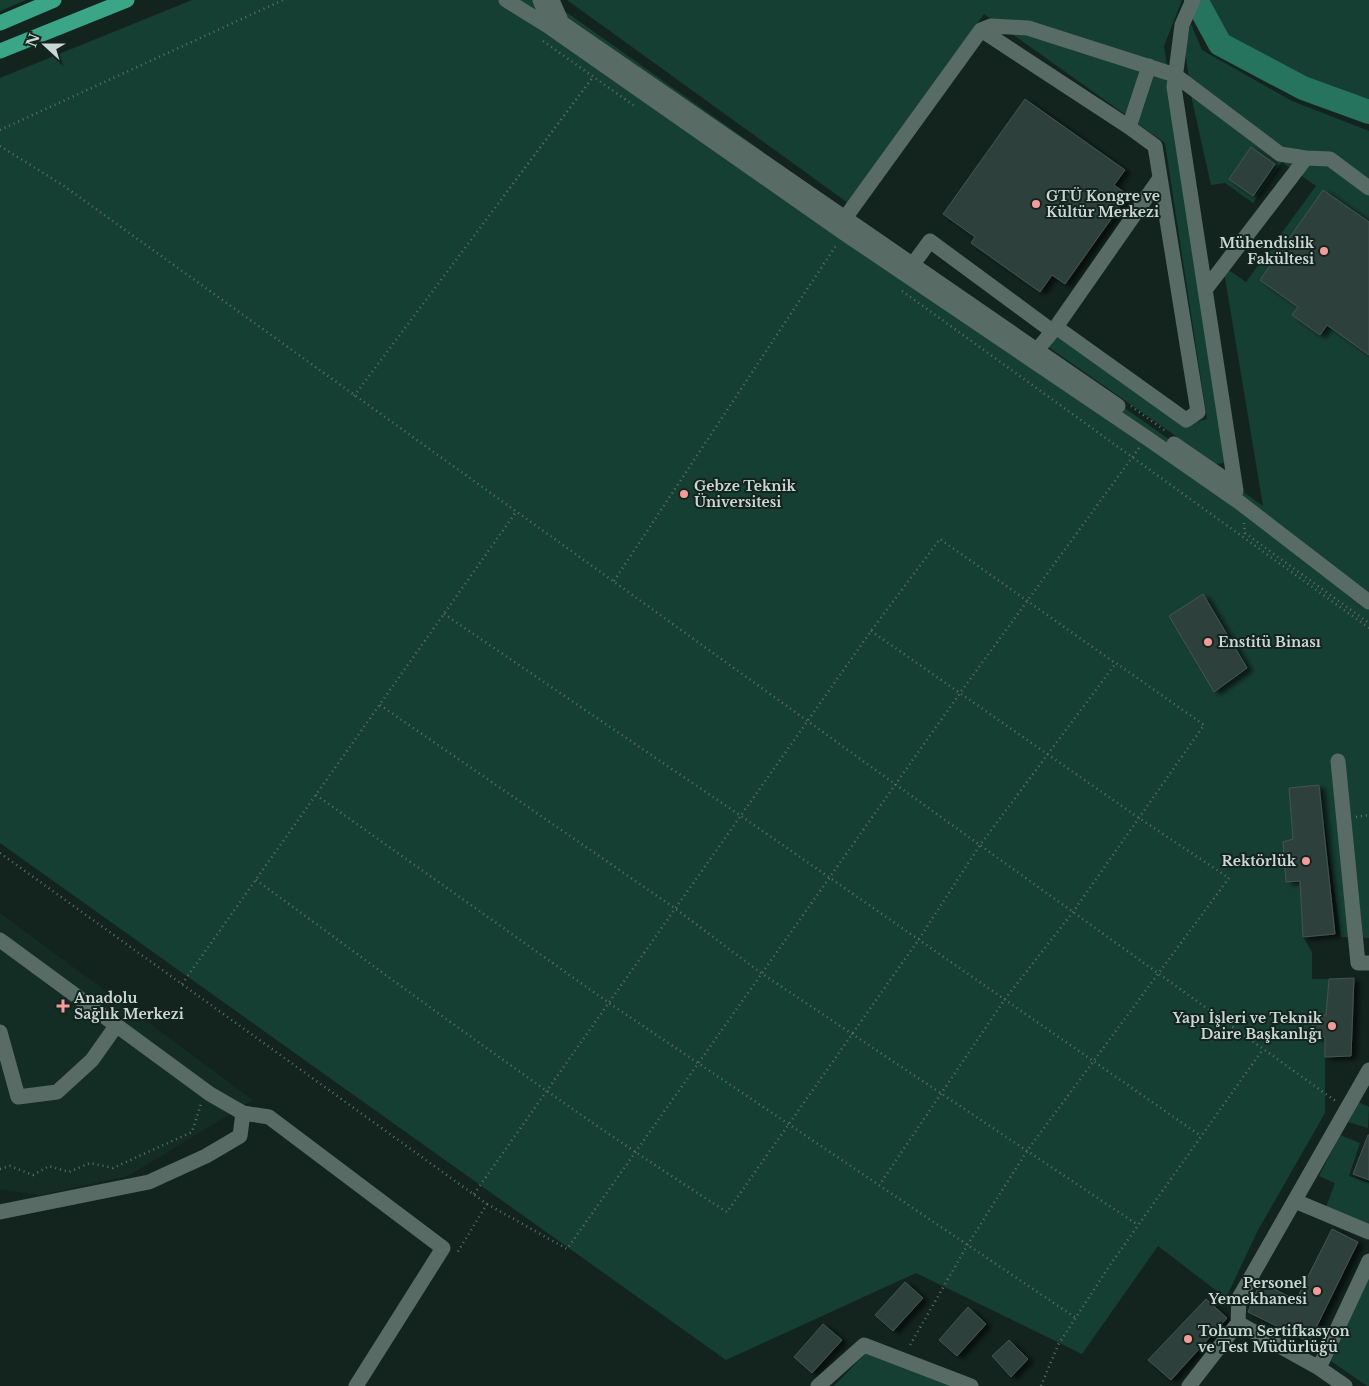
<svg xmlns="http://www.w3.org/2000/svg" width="1369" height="1386" viewBox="0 0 1369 1386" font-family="'Libre Baskerville',serif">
<defs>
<filter id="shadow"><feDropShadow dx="5.5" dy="3" stdDeviation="2.5" flood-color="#0009"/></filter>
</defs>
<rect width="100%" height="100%" fill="#13241e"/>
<path fill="#132d25" d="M0,913L253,1100L128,1176L40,1195L0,1189Z"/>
<path fill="#163f33" d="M0,0H26L0,11Z
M192,0H549L1263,506L1223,266L1246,282L1316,186L1282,162L1253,203L1225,183L1211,185L1192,100L1184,44L1191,24L1202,50L1292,101L1369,131V938L1341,937L1319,785L1289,788L1293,839L1283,842L1286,882L1300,881L1303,937L1312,952V979H1329L1326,1015L1312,1016L1313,1038L1325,1037V1113L1257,1232L1226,1298L1158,1246L1082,1354L916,1273L726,1360L0,843V78Z
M567,0H1182L1164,46L1230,462L1216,464L1047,346L1055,334L1183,426L1207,419L1165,143L984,14L848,203Z
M1196,0H1369V112L1303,88L1220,44Z
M1358,1102L1369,1107L1368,1128L1348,1122Z
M1340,1135L1360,1143L1349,1176L1369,1183V1227L1326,1207L1335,1183L1319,1176Z
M1369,1274V1386H1367L1331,1361Z
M866,1353L952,1386H834Z"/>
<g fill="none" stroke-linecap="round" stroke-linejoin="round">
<path stroke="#26735e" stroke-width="24" d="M1196,0L1220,44L1303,88L1369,112"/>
</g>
<path fill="#2f413a" stroke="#43554e" filter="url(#shadow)" d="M1025,99L1125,170L1114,185L1128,195L1065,284L1052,275L1040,292L971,243L975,237L943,214Z
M1251,147L1275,164L1253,196L1229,179Z
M1323,190L1369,222V355L1327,325L1320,335L1292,315L1298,307L1260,280Z
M1203,594L1247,668L1214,692L1169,616Z
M1319,785L1335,934L1303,937L1300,881L1286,882L1283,842L1293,839L1289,788Z
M1354,978L1351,1056L1325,1057V1037L1313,1038L1312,1016L1326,1015L1329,979Z
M1368,1135H1369V1180L1353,1174Z
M1332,1229L1358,1242L1309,1342L1248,1312L1260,1282L1296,1300Z
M905,1282L923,1298L893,1331L875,1315Z
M1206,1299L1227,1318L1171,1380L1148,1360Z
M968,1307L986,1324L957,1356L939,1340Z
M823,1324L842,1340L812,1373L794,1357Z
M1009,1340L1028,1359L1011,1377L992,1356Z"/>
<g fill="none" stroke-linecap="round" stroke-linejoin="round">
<path stroke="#606f69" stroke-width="2.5" stroke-dasharray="1 4" stroke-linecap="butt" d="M543,41L636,107
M0,130L283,0
M0,146L64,186L1337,1102
M902,291L1369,628
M354,396L593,77
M1131,406L1167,432
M1244,523L1245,533L1369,623
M614,581L837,244
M444,614L741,816L1201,1136
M871,631L1139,818L1229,878L1027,1151L968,1244L909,1347
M380,705L676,909L761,973L1138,1225
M316,795L609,1003L1076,1318
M1356,817L1369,815
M0,853L487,1204L457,1253
M256,880C411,993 565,1109 727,1212L919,939L980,845L1116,663L1204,725L1073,912L1005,999L880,1184
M182,984L516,512
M0,1169L10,1166L33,1175L49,1166L69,1172L90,1163L113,1168L192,1132L201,1104
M474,1194L871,631L940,539L1115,663
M487,1204L567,1249L960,693L1139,448
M1041,1386L1058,1345L1110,1265L1263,1049"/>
<path stroke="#596b65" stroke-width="15" d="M506,0L551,28L844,233L1147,438L1239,502L1369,602
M540,0L551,28
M552,0L562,23L1118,406
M1193,0L1182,25L1174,87L1236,491
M981,30L1129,127L1155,146L1198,412L1186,420L1056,327
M1129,127L1149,66
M845,218L981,30L991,26L1028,28L1175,75L1280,154L1306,158
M913,264L930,241L1052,331
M1205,290L1306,158L1330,159L1369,188
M1037,350L1056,327L1160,178
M1174,444L1235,486
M1338,761L1358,963H1369
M0,940L210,1094L243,1113L269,1117L443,1248L356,1386
M0,1032L18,1097L57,1092L92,1060L116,1026
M1295,1201L1369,1232
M0,1212L149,1182L206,1156L240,1136L243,1113
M1238,1323L1319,1368L1345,1386
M1319,1368L1369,1261
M818,1386L864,1345L971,1386
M1189,1386L1238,1323L1239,1298L1369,1070"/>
<path stroke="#3aa587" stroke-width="15" d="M0,23L54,0
M0,51L127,0"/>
</g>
<g fill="#f59b99" stroke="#13241e" stroke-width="2">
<circle cx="1036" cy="204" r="5"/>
<circle cx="1324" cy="251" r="5"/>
<circle cx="684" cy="494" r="5"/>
<circle cx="1208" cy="642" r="5"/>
<circle cx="1306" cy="861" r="5"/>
<path d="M60.5 998.5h5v5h5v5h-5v5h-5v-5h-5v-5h5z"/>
<circle cx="1332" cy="1026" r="5"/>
<circle cx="1317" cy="1291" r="5"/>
<circle cx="1188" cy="1339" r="5"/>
</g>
<g text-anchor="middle" stroke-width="4" stroke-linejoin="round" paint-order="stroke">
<g font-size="14" font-weight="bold" fill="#ccd7d3" stroke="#13241e" text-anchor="start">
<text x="1046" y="201">GTÜ Kongre ve<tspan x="1046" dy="16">Kültür Merkezi</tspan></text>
<text x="1314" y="248" text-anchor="end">Mühendislik<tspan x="1314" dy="16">Fakültesi</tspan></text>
<text x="694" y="491">Gebze Teknik<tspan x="694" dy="16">Üniversitesi</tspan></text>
<text x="1218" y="647">Enstitü Binası</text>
<text x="1296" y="866" text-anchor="end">Rektörlük</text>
<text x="74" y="1003">Anadolu<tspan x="74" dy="16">Sağlık Merkezi</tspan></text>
<text x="1322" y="1023" text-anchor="end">Yapı İşleri ve Teknik<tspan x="1322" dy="16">Daire Başkanlığı</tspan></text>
<text x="1307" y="1288" text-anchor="end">Personel<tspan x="1307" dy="16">Yemekhanesi</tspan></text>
<text x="1198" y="1336">Tohum Sertifkasyon<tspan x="1198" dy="16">ve Test Müdürlüğü</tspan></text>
</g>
</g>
<g transform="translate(45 45) rotate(291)" stroke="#13241e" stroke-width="4" paint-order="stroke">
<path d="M0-4L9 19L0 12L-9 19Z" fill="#ccd7d3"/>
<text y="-8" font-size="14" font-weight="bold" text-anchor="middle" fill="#ccd7d3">N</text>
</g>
</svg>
